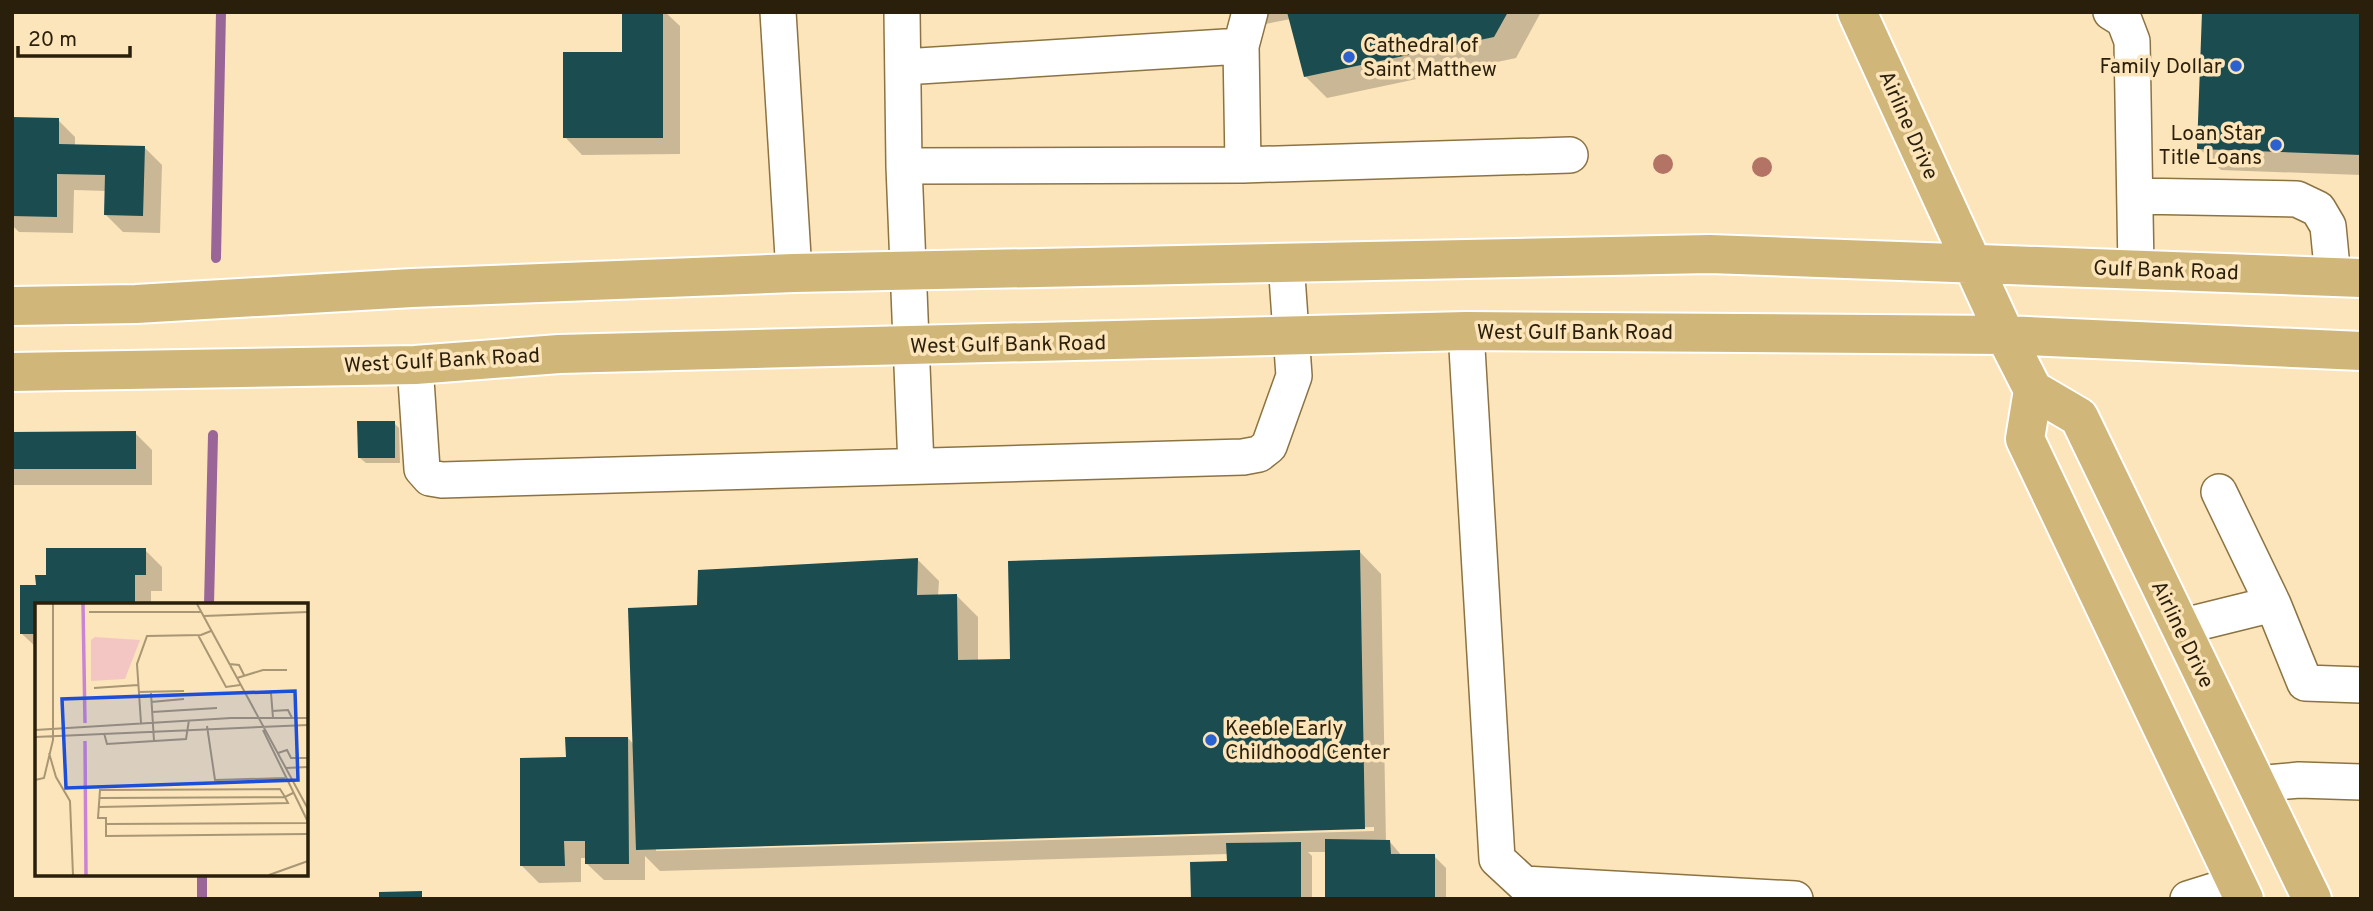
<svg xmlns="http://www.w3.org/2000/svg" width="2373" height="911" viewBox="0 0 2373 911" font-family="Overpass,sans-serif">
<rect width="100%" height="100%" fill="#fce5bb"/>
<path fill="#0003" fill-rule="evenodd" d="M623,12H665L680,26V154L582,155L565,137L623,54Z
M1235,12H1541L1516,58L1327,98L1305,76L1291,19L1250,27Z
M2189,12H2361V175L2221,170L2199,148L2204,13Z
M12,119L58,120L75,137V146L144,147L162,165L160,233L123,232L106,215L107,191L74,190L73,233L19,232L12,225Z
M394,423L399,428L400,463H366L360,458Z
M135,433L152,450V485H12V434Z
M145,550L162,567V591H151V605H37V648L22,634L37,587L48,577Z
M1360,552L1381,574L1386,842H1390L1402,856H1434L1446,868V899H1329L1327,896V852H1308L1312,856V899H1192L1228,863V854L660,871L645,856V880H604L586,863L587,858H581V882L539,883L522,866L568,759L628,738L634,745L699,607L917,559L939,581L938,596L956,595L978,617V661H1011ZM1374,827V831L656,851V848Z"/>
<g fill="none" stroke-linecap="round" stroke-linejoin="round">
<path stroke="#996697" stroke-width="10" d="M216,258L221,12
M209,605L213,435
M202,899V874"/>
</g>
<path fill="#1a4c50" d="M622,12H663V138H563V52H622Z
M1287,12H1508L1494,37L1304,77Z
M2202,12H2361V155L2197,149Z
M12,117L59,118V144L145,146L143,216L104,215L105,175L57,174V217L12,216Z
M357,421H395V458H358Z
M136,431V469H12V432Z
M46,548H146V575H135V605H37L36,634H20V585H36L35,575H46Z
M1360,550L1365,829L636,850L628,608L697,605L698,570L918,558L917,595L957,594L958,660L1010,659L1008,561Z
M565,737H628L629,864H585V841H564L565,866H520V758L566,757Z
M1325,839L1390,840L1391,854H1435V898L1325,897Z
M1301,842V899H1191L1190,862L1227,861L1226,843Z
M422,891V899H379V892Z"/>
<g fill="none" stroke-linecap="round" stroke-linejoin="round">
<g stroke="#8d7341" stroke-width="38">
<path id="minor" d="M778,12L794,273
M902,12L904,166L916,466
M2111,12L2124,20L2132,41L2136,269
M903,67L1241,46
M1243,165L1241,46L1250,12
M904,166L1243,165L1570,155
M2135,196L2297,199L2318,209L2328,226L2333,278
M1466,331L1497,859L1524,884L1795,899
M415,365L422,469L430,478L442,480L1243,457L1259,454L1269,446L1294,376L1286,262
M2219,492L2273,604
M2180,627L2273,604L2305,683L2361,685
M2256,784L2299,780L2361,782
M2188,899L2236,884"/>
</g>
<g stroke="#fff" stroke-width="42">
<path id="major" d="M1857,12L2005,335L2033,390L2079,417L2312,899
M12,306L136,304L412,288L794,273L1710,254L2361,278
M12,372L415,365L559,354L1466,331L2005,335L2361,351
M2033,390L2025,439L2244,899"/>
</g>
<use href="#minor" stroke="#fff" stroke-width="35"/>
<use href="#major" stroke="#d0b678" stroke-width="38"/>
</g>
<g fill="#b37465">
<circle cx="1663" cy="164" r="10"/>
<circle cx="1762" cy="167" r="10"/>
</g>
<g fill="#2c61d0" stroke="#fce5bb" stroke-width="2.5">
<circle cx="1349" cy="57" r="7"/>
<circle cx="2236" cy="66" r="7"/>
<circle cx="2276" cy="145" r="7"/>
<circle cx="1211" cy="740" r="7"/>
</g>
<g text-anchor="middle" stroke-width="7" stroke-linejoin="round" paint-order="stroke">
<g font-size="21" fill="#2a1f0a" stroke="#fce5bb" text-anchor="start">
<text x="1363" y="52">Cathedral of<tspan x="1363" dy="24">Saint Matthew</tspan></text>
<text x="2222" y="73" text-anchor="end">Family Dollar</text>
<text x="2262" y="140" text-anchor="end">Loan Star<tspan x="2262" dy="24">Title Loans</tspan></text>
<text x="1225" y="735">Keeble Early<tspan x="1225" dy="24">Childhood Center</tspan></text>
</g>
<g font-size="21" fill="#2a1f0a" stroke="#fce5bb">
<text transform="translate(1909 125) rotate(66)" y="7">Airline Drive</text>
<text transform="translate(2166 270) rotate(2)" y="7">Gulf Bank Road</text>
<text x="1575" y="339">West Gulf Bank Road</text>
<text transform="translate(1008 344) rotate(-1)" y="7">West Gulf Bank Road</text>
<text transform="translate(442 360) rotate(-3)" y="7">West Gulf Bank Road</text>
<text transform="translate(2183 634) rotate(64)" y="7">Airline Drive</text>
</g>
</g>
<g transform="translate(35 603)">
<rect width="273" height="273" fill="#fce5bb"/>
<path d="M60,34L105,37L90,76L56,78V37Z" fill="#f4c6c3"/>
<path fill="none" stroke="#c985d3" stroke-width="3.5" d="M48,1L50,120M50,138L51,272"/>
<path fill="none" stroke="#a89674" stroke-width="2" d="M162,1L273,206M54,9H167M169,13L273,9M163,32L191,84L205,82M194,61L204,62L209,72M202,75L228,67H252M59,85L103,82M103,89L149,88M116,90L119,138M209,90H236L238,115M116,99L149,96M237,108L253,107L257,115M117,109L182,105M106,120L102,61L112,33L166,32L176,28M172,123L180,177L250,175M0,127L196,115H273M228,127L273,219M69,130L72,141L151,136L154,117M0,134L273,122M14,150L21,174L35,198L38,272M243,150L252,147L256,155H273M251,165L273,164M0,177L9,175L18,137V1M258,190L250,194L245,186L65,187L63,215H71V233L273,231M64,204L253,200L250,194L65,195M71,221L273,220M234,272L273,258"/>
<path fill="#1d4ed8" fill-opacity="0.15" stroke="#1d4ed8" stroke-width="3.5" d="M260,88L263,177L31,185L27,96Z"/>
<rect width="273" height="273" fill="none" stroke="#2a1f0a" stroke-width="3.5"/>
</g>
<rect width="2373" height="911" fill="none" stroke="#2a1f0a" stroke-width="28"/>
<path d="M18 46v10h112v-10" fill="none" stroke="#2a1f0a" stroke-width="3.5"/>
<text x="28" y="46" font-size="21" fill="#2a1f0a" stroke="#fce5bb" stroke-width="5" paint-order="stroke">20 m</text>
</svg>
